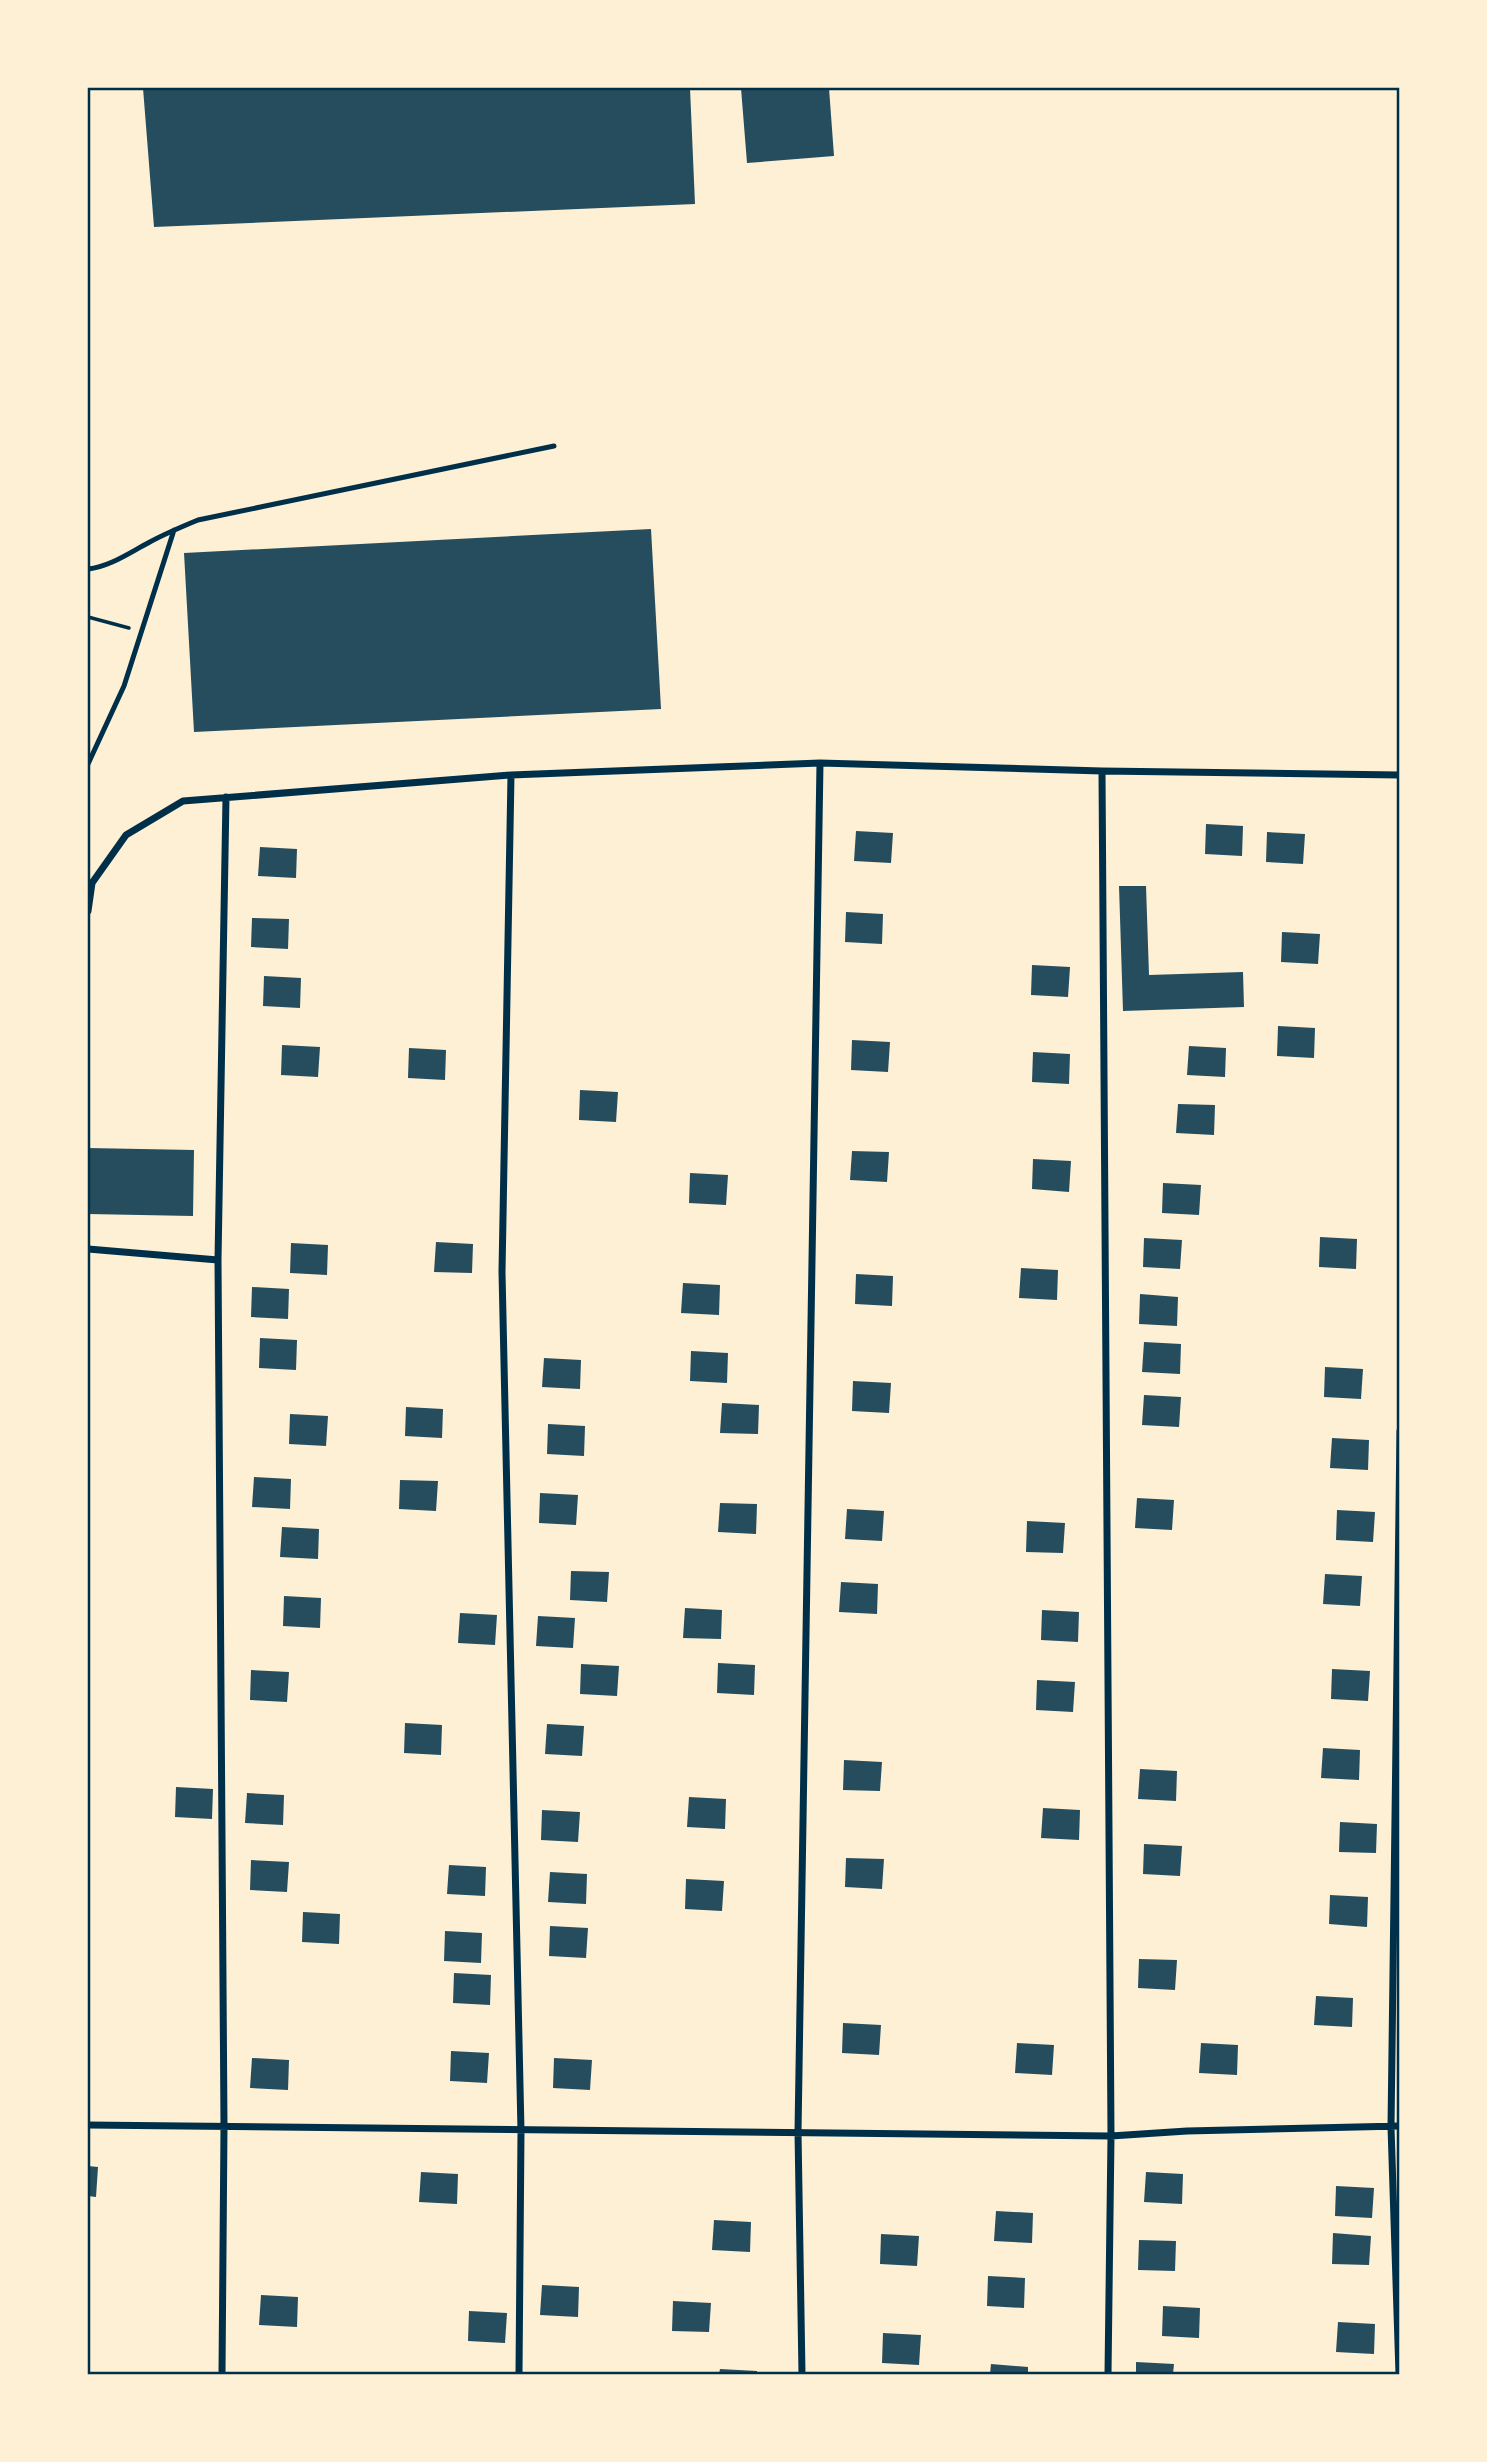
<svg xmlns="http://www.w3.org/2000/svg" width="1487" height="2462" viewBox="0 0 1487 2462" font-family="'IBM Plex Sans',sans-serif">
<rect width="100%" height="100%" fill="#fdf0d5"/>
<path fill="#264d5e" d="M143,88H690L695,204L154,227Z
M741,88H829L834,156L747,163Z
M651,529L661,709L194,732L184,553Z
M1206,824L1243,826L1242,856L1205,854Z
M856,831L893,833L891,863L854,861Z
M1267,832L1305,834L1303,864L1266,862Z
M260,847L297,849L296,878L258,876Z
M1119,886H1146L1149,975L1243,972L1244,1007L1123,1011Z
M846,912L883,914L882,944L845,942Z
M252,918L289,919L288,949L251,947Z
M1282,932L1320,934L1318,964L1281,962Z
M1032,965L1070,967L1068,997L1031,995Z
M264,976L301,978L300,1008L263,1006Z
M1278,1026L1315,1028L1314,1058L1277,1056Z
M852,1040L890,1042L888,1072L851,1070Z
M282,1045L320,1047L318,1077L281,1075Z
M1189,1046L1226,1048L1225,1077L1187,1075Z
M409,1048L446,1050L445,1080L408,1078Z
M1033,1052L1070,1054L1069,1084L1032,1082Z
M580,1090L618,1092L616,1122L579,1120Z
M1178,1104L1215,1105L1214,1135L1176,1133Z
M88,1148L194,1150L193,1216L88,1214Z
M852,1151L889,1152L887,1182L850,1180Z
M1033,1159L1071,1161L1069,1192L1032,1189Z
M690,1173L728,1175L726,1205L689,1203Z
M1163,1183L1201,1185L1199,1215L1162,1213Z
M1320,1237L1357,1239L1356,1269L1319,1267Z
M1144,1238L1182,1240L1180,1269L1143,1267Z
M436,1242L473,1244L472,1273L434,1272Z
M291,1243L328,1245L327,1275L290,1273Z
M1021,1268L1058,1270L1057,1300L1019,1298Z
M856,1274L893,1276L892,1306L855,1304Z
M683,1283L720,1285L719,1315L681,1313Z
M252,1287L289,1289L288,1319L251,1317Z
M1140,1294L1178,1297L1177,1326L1139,1324Z
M260,1338L297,1340L296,1370L259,1368Z
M1144,1342L1181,1344L1180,1374L1142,1372Z
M691,1351L728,1353L727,1383L690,1381Z
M544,1358L581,1360L580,1389L542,1387Z
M1325,1367L1363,1369L1361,1399L1324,1397Z
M853,1381L891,1383L889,1413L852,1411Z
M1144,1395L1181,1397L1179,1427L1142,1425Z
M722,1403L759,1405L758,1434L720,1433Z
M406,1407L443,1409L442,1438L405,1436Z
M290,1414L328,1416L326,1446L289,1444Z
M548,1424L585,1426L584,1456L547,1454Z
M1332,1438L1369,1440L1368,1470L1330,1468Z
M254,1477L291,1479L290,1509L252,1507Z
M400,1480L438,1481L436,1511L399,1509Z
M540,1493L578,1495L576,1525L539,1523Z
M1137,1498L1174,1500L1172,1530L1135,1528Z
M720,1503L757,1504L756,1534L718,1532Z
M847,1509L884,1511L882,1541L845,1539Z
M1337,1510L1375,1512L1373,1542L1336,1540Z
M1027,1521L1065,1523L1063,1553L1026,1552Z
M282,1527L319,1529L318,1559L280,1557Z
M571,1571L609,1572L607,1602L570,1600Z
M1325,1574L1362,1576L1360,1606L1323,1604Z
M841,1582L878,1584L877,1614L839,1612Z
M284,1596L321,1598L320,1628L283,1626Z
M685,1608L722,1610L721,1639L683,1638Z
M1042,1610L1079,1612L1078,1642L1041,1640Z
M460,1613L497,1615L495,1645L458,1643Z
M538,1616L575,1618L573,1648L536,1646Z
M718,1663L755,1665L754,1695L717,1693Z
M581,1664L619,1666L617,1696L580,1694Z
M1332,1669L1370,1671L1368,1701L1331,1699Z
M251,1670L289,1672L287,1702L250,1700Z
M1037,1680L1075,1682L1073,1712L1036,1710Z
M405,1723L442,1725L441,1755L404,1753Z
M547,1724L584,1726L582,1756L545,1754Z
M1323,1748L1360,1750L1359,1780L1321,1778Z
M844,1760L882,1762L880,1791L843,1790Z
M1140,1769L1177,1771L1176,1801L1138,1799Z
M176,1787L213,1789L212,1819L175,1817Z
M247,1793L284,1795L283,1825L245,1823Z
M689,1797L726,1799L725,1829L687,1827Z
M1043,1808L1080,1810L1079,1840L1041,1838Z
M542,1810L580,1812L578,1842L541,1840Z
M1340,1822L1377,1824L1376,1853L1339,1852Z
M1144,1844L1182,1846L1180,1876L1143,1874Z
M846,1858L884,1859L882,1889L845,1887Z
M251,1860L289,1862L287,1892L250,1890Z
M449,1865L486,1867L485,1896L447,1894Z
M550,1872L587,1874L586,1904L548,1902Z
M686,1879L724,1881L722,1911L685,1909Z
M1330,1895L1368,1897L1367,1927L1329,1924Z
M303,1912L340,1914L339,1944L302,1942Z
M550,1926L588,1928L586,1958L549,1956Z
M445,1931L482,1933L481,1963L444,1961Z
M1139,1959L1177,1960L1175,1990L1138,1988Z
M454,1973L491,1975L490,2005L453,2003Z
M1316,1996L1353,1998L1352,2027L1314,2025Z
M843,2023L881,2025L879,2055L842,2053Z
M1017,2043L1054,2045L1052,2075L1015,2073Z
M1201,2043L1238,2045L1237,2075L1199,2073Z
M451,2051L489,2053L487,2083L450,2081Z
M252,2058L289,2060L288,2090L250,2088Z
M554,2058L592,2060L590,2090L553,2088Z
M88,2166L98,2167L96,2197L88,2196Z
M421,2172L458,2174L457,2204L419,2202Z
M1146,2172L1183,2174L1182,2204L1144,2202Z
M1336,2186L1374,2188L1372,2218L1335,2216Z
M996,2211L1033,2213L1032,2243L994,2241Z
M714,2220L751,2222L750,2252L712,2250Z
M1333,2233L1371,2236L1369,2265L1332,2264Z
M881,2234L919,2236L917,2266L880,2264Z
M1139,2240L1176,2241L1175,2271L1138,2270Z
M988,2276L1025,2278L1024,2308L987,2306Z
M542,2285L579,2287L578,2317L540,2315Z
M261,2295L298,2297L297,2327L259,2325Z
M673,2301L711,2303L709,2332L672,2331Z
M1163,2306L1200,2308L1199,2338L1162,2336Z
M469,2311L507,2313L505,2343L468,2341Z
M1338,2322L1375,2324L1374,2354L1336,2352Z
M883,2333L921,2335L919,2365L882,2363Z
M1136,2362L1174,2364L1173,2374H1136Z
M991,2364L1028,2367V2374H990Z
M720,2369L757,2371V2374H719Z"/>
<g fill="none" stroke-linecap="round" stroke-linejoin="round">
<path stroke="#003049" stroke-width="3.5" d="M88,617L129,628"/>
<path stroke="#003049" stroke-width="5" d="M88,569C109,567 129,553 148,543C164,534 181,527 198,520L554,446
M88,764L124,686L174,530"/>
<path stroke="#003049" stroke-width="7" d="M1102,771L1111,2136L1108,2374
M511,775L502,1272L521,2131L519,2374
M88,911L92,883L126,835L183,801L511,775L820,763L1102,771L1400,775
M88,1249L218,1260
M88,2125L1111,2136L1187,2131L1400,2126
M222,2374L224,2126L218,1260L226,797
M802,2374L798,2132L820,763
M1399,2374L1391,2127L1400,1431"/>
</g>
<rect width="1487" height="2462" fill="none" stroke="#fdf0d5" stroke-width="178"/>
<rect x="89" y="89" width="1309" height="2284" fill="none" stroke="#003049" stroke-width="2.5"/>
</svg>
